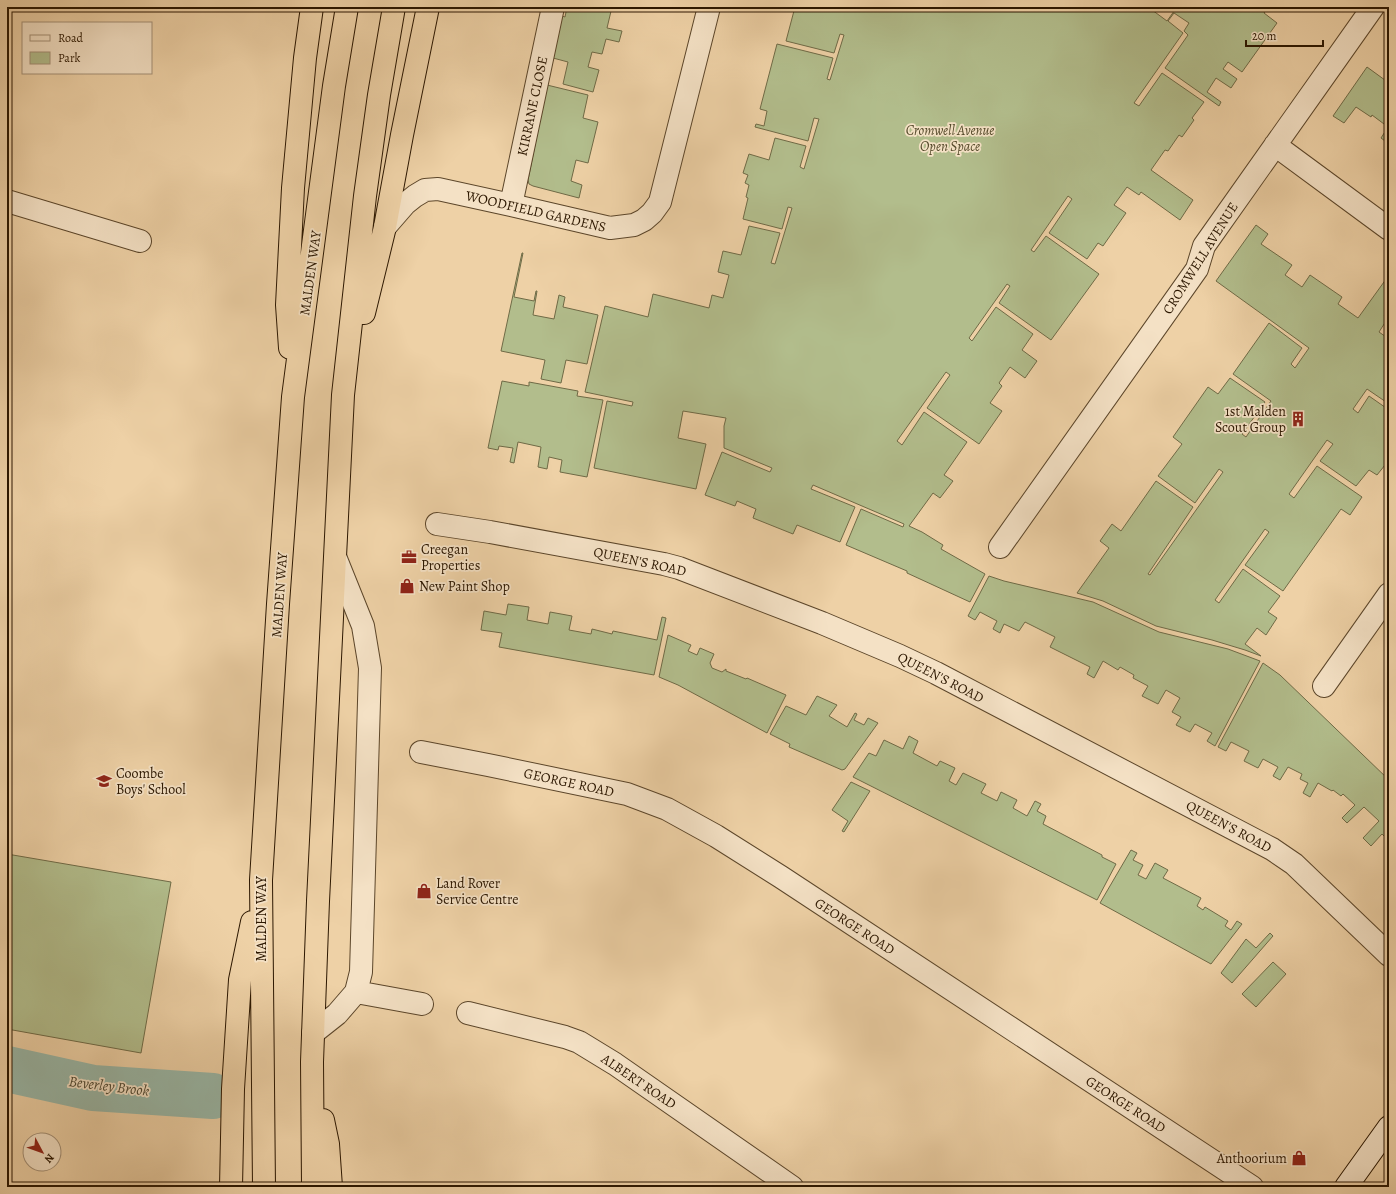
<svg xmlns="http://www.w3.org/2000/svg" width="1396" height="1194" viewBox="0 0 1396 1194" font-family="Alegreya,serif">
<rect width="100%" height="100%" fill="#eed1a6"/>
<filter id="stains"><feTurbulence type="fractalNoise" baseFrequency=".005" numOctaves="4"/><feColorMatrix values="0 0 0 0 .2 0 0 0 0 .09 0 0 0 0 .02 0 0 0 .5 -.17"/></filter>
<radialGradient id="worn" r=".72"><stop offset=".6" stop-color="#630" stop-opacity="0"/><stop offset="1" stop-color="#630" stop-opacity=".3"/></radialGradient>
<path fill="#b2bd8c" stroke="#6f6a46" d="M567,7H612L607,28L622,31L619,42L606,39L602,54L592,52L588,67L599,70L593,92L563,84L568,62L553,58L562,16L565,17Z
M795,7H1148L1167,21L1177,7H1268L1264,13L1277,23L1242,72L1228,62L1223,69L1237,79L1231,88L1216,78L1207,92L1221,102L1219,106L1165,68L1188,35L1184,31L1189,23L1174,13L1168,21L1183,33L1134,103L1139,106L1162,73L1204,102L1192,118L1194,120L1182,137L1179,135L1168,151L1165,150L1151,170L1193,200L1180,220L1141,192L1139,195L1127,187L1114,205L1126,213L1103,246L1098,243L1087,259L1049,233L1072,199L1068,196L1031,250L1034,252L1046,236L1099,274L1051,340L999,303L1010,286L1007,284L969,338L972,341L996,307L1033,334L1022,350L1037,361L1025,378L1010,367L999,383L1002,386L990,403L1002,411L979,444L927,408L950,375L946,372L897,441L902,445L924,412L967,442L944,475L953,481L940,498L933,493L909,526L922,532L943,545L941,549L985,574L970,602L907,573V571L846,545L861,509L903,527L904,524L813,485L811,489L855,507L840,542L797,525L793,534L753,518L756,509L737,501L735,506L705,495L722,452L770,472L772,468L724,448V426L726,418L683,411L678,438L706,444L696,489L594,468L607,401L632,406L633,402L585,392L605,306L648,317L653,294L709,308L712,295L723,298L729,275L718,272L723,251L741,255L749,226L780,233L771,263L775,264L792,208L788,207L782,229L743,219L748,198L746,197L749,185L745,183L748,175L743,173L749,154L769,160L775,138L806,146L800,167L804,169L819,119L814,118L808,141L755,127L756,124L764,126L767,111L760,109L777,44L833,58L827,79L830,80L844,35L840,34L834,53L786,41Z
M1367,67L1389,83V144L1381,138L1388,127L1372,115L1371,117L1356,107L1344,123L1333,116Z
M547,85L588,95L583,118L598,122L588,163L576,160L571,181L582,185L579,198L533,186L529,184L528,180Z
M1256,225L1268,234L1261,244L1292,265L1285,275L1302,287L1310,275L1342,297L1338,304L1358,318L1389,275V310L1384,316L1388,318L1379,332L1389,339V404L1367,389L1353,409L1358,413L1369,396L1389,410V460L1377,475L1369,470L1356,486L1320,461L1333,444L1327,440L1289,494L1294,498L1317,466L1362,497L1350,515L1341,509L1283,591L1245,565L1269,532L1265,529L1215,600L1219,603L1243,569L1280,596L1268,612L1277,618L1266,635L1257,628L1245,644L1261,656L1245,650L1212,640L1156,626L1103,601L1077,593L1109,548L1100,541L1112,524L1121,531L1156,481L1193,507L1148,574L1150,575L1223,472L1219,469L1195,503L1158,476L1182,444L1173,437L1208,387L1218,394L1230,378L1265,402L1242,434L1246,437L1271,401L1233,374L1269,323L1302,348L1291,364L1295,368L1309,348L1216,281Z
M522,253H523L514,297L534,301L536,291H537L533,315L554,319L559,295L565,297L563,307L598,315L587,364L566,360L561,383L541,379L545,360L501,351Z
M502,381L529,386V382L578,391L577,396L603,400L587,477L560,472L562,460L549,457L547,469L538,467L541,447L518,442L514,463L510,462L513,448L499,446L498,450L488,448Z
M989,576L1004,581L1093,602L1159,632L1228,649L1260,661L1215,746L1207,741L1212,733L1195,724L1190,732L1176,725L1181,717L1172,712L1180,698L1166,690L1158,704L1142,696L1148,686L1133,678L1134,675L1120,667L1118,670L1103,661L1094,678L1087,674L1090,667L1050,647L1055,637L1025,622L1019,631L1004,624L1000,633L993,629L997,621L980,612L975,620L968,616Z
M508,604L529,607L527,620L548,624L550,612L572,616L569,630L591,634L592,629L612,634L613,631L657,640L662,617L666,618L654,675L499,647L502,633L481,630L484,611L506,615Z
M668,635L691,645L688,651L697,655L700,648L714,654L710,663L712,668L722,672L726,669V671L746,679L747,678L786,695L767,733L678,685L659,677Z
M1263,663L1280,675L1389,780V841L1382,834L1371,846L1363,838L1379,821L1364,807L1347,823L1342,818L1355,805L1343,794L1341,796L1333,790L1332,791L1318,783L1310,797L1303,793L1308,783L1300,779L1302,774L1288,767L1280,780L1273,776L1278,767L1263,759L1258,768L1244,761L1249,751L1231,742L1226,751L1218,747Z
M817,696L837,705L829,716L847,727L855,713L857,714L854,720L864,725L868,718L878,723L845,769L842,770L789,747L790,744L770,734L786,706L806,715Z
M909,736L918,741L913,753L937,766L940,761L955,768L949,781L956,785L963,773L986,784L981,793L997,801L1001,792L1017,800L1013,808L1027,816L1035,801L1041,804L1037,811L1046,816L1043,824L1102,855V857L1116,864L1097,900L853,777L869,753L876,756L884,740L903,749Z
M851,782L870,791L844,832L842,831L848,821L832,810Z
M1131,850L1137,853L1133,860L1143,865L1138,875L1146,879L1155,863L1168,870L1163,878L1201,898L1197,906L1203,910L1205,907L1228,921L1225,926L1231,930L1237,921L1242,924L1211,964L1100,903Z
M7,854L171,882L141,1053L7,1029Z
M1270,933L1273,936L1232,983L1221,973L1246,939L1256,948Z
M1273,962L1286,974L1256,1007L1242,994Z"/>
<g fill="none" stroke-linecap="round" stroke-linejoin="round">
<path stroke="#99b7a7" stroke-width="46" d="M7,1069L93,1088L213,1096"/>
<g stroke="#5c462a" stroke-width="24">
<path id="minor" d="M1275,145L1389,229
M7,201L140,241
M511,205L553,7
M385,227L405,204L415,196L425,190L438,189L511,205L610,228L634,225L644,220L652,213L660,202L709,7
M437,524L490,532L664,564L679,568L822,623L900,656L936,673L1272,849L1294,864L1389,955
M1000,547L1197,269L1204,246L1373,7
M1324,686L1389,594
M421,752L488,765L627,794L667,809L716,836L781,877L1252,1187
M356,992L422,1004
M468,1013L565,1037L579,1042L615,1064L792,1187
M313,1033L337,1014L356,992L361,972L370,668L363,626L336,559"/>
</g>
<g stroke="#2c1700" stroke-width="24">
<path id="secondary" d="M1346,1187L1389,1127"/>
</g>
<g stroke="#2c1700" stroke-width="24">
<path id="trunk" d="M364,313L385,227L402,135L428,7
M290,348L287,305L293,188L305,58L312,7
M323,1120L328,1144L331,1187
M231,1187L233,1089L240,980L252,922
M264,1187L261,880L278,604L293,397L334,86L347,7
M313,1187L312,1062L318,901L343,395L365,196L379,95L394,7"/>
</g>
<use href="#minor" stroke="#f4e1c5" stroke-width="22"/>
<use href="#secondary" stroke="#f4e1c5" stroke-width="22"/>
<use href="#trunk" stroke="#eed1a6" stroke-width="22"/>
</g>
<defs>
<g id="building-bare" transform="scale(1.2)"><path d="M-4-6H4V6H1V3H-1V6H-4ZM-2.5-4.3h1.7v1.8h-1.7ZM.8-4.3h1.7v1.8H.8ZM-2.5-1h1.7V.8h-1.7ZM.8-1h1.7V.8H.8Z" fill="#8f2418" stroke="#f4e1c5" stroke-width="2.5" paint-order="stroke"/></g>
<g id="office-bare" transform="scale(1.2)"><path d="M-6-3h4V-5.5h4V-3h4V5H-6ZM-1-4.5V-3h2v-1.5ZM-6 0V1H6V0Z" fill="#8f2418" stroke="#f4e1c5" stroke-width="2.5" paint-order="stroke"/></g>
<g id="shop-bare" transform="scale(1.2)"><path d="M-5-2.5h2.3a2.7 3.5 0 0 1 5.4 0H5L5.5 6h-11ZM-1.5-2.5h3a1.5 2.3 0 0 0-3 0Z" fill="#8f2418" stroke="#f4e1c5" stroke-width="2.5" paint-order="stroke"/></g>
<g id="school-bare" transform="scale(1.2)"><path d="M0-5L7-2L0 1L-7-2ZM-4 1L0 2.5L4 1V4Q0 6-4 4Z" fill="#8f2418" stroke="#f4e1c5" stroke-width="2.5" paint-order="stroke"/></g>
</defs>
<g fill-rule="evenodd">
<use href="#building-bare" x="1298" y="419"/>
<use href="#office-bare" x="409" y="557"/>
<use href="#shop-bare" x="407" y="586"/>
<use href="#school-bare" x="104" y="781"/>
<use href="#shop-bare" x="424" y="891"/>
<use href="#shop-bare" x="1299" y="1158"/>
</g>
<g text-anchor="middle" stroke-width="3.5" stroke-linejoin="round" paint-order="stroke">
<g font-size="14" fill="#2c1700" stroke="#f4e1c5">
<text transform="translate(532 106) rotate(-78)" y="5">KIRRANE CLOSE</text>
<text transform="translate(536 211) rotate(13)" y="5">WOODFIELD GARDENS</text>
<text transform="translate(1200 258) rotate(-58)" y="5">CROMWELL AVENUE</text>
<text transform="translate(310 273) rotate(-82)" y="5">MALDEN WAY</text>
<text transform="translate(640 561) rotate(12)" y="5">QUEEN'S ROAD</text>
<text transform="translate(279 595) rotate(-86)" y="5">MALDEN WAY</text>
<text transform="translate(941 677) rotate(27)" y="5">QUEEN'S ROAD</text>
<text transform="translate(569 782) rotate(12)" y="5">GEORGE ROAD</text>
<text transform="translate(1229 826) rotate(28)" y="5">QUEEN'S ROAD</text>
<text transform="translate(261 919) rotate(-90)" y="5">MALDEN WAY</text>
<text transform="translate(855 926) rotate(33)" y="5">GEORGE ROAD</text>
<text transform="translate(639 1081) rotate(34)" y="5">ALBERT ROAD</text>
<text transform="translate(1126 1104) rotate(33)" y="5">GEORGE ROAD</text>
</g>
<g font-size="14" font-style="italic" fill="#54492a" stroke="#f4e1c5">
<text x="950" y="135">Cromwell Avenue<tspan x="950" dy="16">Open Space</tspan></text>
</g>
<g font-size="14" fill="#2c1700" stroke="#f4e1c5" text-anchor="start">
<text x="1286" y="416" text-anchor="end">1st Malden<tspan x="1286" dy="16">Scout Group</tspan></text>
<text x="421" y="554">Creegan<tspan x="421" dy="16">Properties</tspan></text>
<text x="419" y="591">New Paint Shop</text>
<text x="116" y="778">Coombe<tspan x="116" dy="16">Boys' School</tspan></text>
<text x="436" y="888">Land Rover<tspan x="436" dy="16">Service Centre</tspan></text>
<text x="1287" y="1163" text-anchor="end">Anthoorium</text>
</g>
<g font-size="15" font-style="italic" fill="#4d4732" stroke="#f4e1c5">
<text transform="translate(109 1086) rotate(7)" y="5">Beverley Brook</text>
</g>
</g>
<rect width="1396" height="1194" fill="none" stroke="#eed1a6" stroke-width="24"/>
<rect x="8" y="8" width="1380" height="1178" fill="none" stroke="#2c1700" stroke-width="2"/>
<rect x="12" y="12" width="1372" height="1170" fill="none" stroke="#2c1700"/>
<rect x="22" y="22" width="130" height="52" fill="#f4e1c5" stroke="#a49076"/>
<rect x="30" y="35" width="20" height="6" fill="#f4e1c5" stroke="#a49076"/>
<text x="58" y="42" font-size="12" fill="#2c1700">Road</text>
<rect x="30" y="52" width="20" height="12" fill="#b2bd8c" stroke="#a49076"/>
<text x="58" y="62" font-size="12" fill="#2c1700">Park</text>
<g transform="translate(42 1152) rotate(131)"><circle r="19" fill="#f4e1c5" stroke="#a49076"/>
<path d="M0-3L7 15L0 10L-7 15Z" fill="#8f2418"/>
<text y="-6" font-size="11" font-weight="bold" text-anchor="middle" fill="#2c1700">N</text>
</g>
<path d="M1246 40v6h77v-6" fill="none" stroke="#2c1700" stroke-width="2"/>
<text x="1252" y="40" font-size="12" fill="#2c1700" stroke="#f4e1c5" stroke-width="3" paint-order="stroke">20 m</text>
<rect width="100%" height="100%" filter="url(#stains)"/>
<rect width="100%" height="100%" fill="url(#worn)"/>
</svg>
